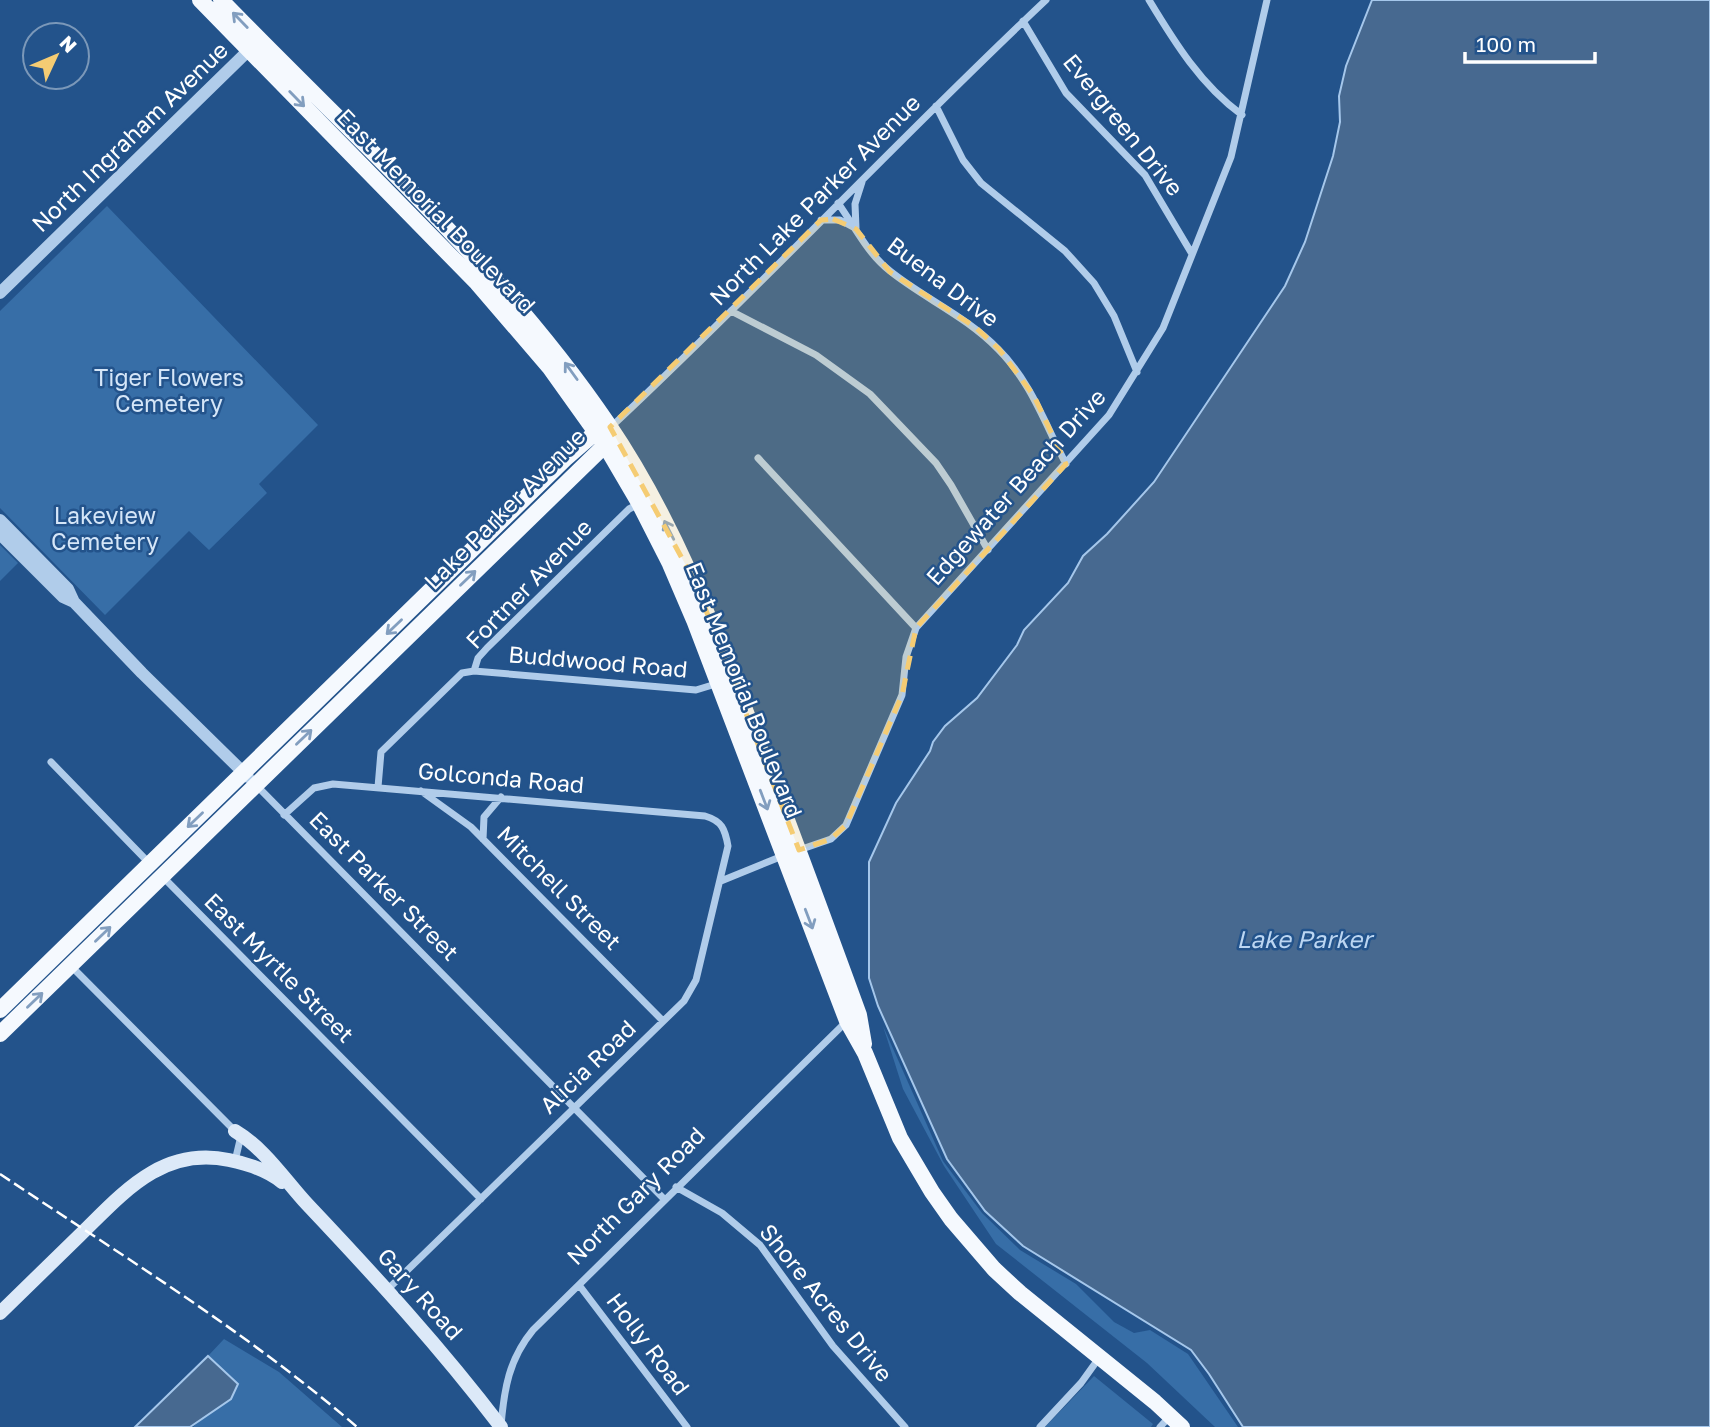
<svg xmlns="http://www.w3.org/2000/svg" width="1710" height="1427" viewBox="0 0 1710 1427" font-family="'Golos Text',sans-serif">
<rect width="100%" height="100%" fill="#23538b"/>
<path fill="#376ea7" d="M107,206L318,425L259,484L267,493L209,550L189,531L105,615L0,508V311Z
M0,545L18,563L0,581Z
M883,1026L943,1161L982,1213L1020,1250L1076,1284L1114,1322L1134,1333L1150,1330L1188,1354L1238,1427H1215L1147,1363L996,1244L944,1166L903,1089Z
M224,1339L279,1372L342,1427H193L238,1384L208,1356Z
M1094,1376L1153,1424L1151,1427H1045Z"/>
<path fill="#476990" stroke="#a5c7eb" stroke-width="2" d="M1372,0H1710V1427H1243L1209,1374L1191,1350L1023,1246L985,1211L947,1159L878,1006L869,978V862L896,803L930,751L933,742L945,726L977,698L1017,645L1024,630L1068,583L1083,556L1107,534L1154,482L1285,286L1305,242L1333,156L1340,122L1339,96L1346,66Z
M208,1356L238,1384L231,1399L190,1427H135Z"/>
<g fill="none" stroke-linecap="round" stroke-linejoin="round">
<path stroke="#b0ccea" stroke-width="7" d="M1149,0C1175,43 1201,85 1242,115
M1023,21L1066,93L1145,175L1192,254
M936,106L963,160L981,183L1065,251L1094,283L1114,316L1137,372
M838,203C855,227 867,253 890,271C925,299 966,316 998,349C1031,382 1045,424 1066,464
M821,220H840L853,227
M856,228L855,204L862,182
M731,311L816,355L870,394L936,463L951,485L988,550
M611,427C760,288 898,139 1046,0
M758,458L916,628
M474,671L478,658L487,648L629,509L639,504
M51,762L151,865
M257,786L664,1199
M378,787L381,752L462,673L474,671L696,690L719,683
M421,791L471,827L663,1021
M284,815L314,788L333,784L705,816C722,821 725,829 728,846L696,980L684,1001L387,1290
M483,839L484,817L501,797
M799,850L831,839L846,825L902,695L906,657L916,628L1109,415L1163,328L1231,157L1267,0
M162,876L481,1199
M721,881L785,855
M71,966L235,1131L240,1140L235,1161
M676,1187L722,1213L760,1245L833,1346L905,1427
M579,1285L687,1427
M501,1426C504,1389 509,1359 533,1330L847,1021
M1040,1427L1081,1383L1099,1358
M1160,1427L1171,1415"/>
<path stroke="#b0ccea" stroke-width="12" d="M0,293L254,45
M0,520L68,589L74,602L142,673L248,777
M0,534L63,597L74,602"/>
<path stroke="#dce9f8" stroke-width="14" d="M235,1131C265,1149 284,1179 307,1204C375,1276 441,1348 501,1427
M0,1313C27,1287 53,1261 80,1235C123,1193 162,1146 229,1160C249,1164 267,1170 282,1182"/>
<path stroke="#f5f9fe" stroke-width="16" d="M200,0L477,283L550,368L605,445L639,503L670,564L694,620L847,1021L865,1053L900,1138L932,1192L951,1219L994,1269L1020,1293L1155,1402L1182,1427
M221,0C353,137 501,266 608,424C672,518 712,623 752,728C789,824 824,919 859,1015L864,1044
M0,1010L565,459L596,432L605,429
M0,1034L597,453L605,445L608,436"/>
<path stroke="#fff" stroke-width="2.5" stroke-dasharray="12 5" stroke-linecap="butt" d="M0,1174C121,1255 247,1332 357,1427"/>
</g>
<defs><path id="oneway-shaft" d="M-6 0H5M1.5-3L5.5 0L1.5 3" fill="none" stroke-width="1.6" stroke-linecap="round" stroke-linejoin="round" transform="scale(1.75)"/></defs>
<g stroke="#829ebf">
<use href="#oneway-shaft" transform="translate(240 20) rotate(-134)"/>
<use href="#oneway-shaft" transform="translate(297 99) rotate(46)"/>
<use href="#oneway-shaft" transform="translate(571 371) rotate(-126)"/>
<use href="#oneway-shaft" transform="translate(669 530) rotate(-117)"/>
<use href="#oneway-shaft" transform="translate(468 578) rotate(-44)"/>
<use href="#oneway-shaft" transform="translate(394 627) rotate(136)"/>
<use href="#oneway-shaft" transform="translate(304 737) rotate(-44)"/>
<use href="#oneway-shaft" transform="translate(764 800) rotate(69)"/>
<use href="#oneway-shaft" transform="translate(195 820) rotate(136)"/>
<use href="#oneway-shaft" transform="translate(809 919) rotate(69)"/>
<use href="#oneway-shaft" transform="translate(103 934) rotate(-44)"/>
<use href="#oneway-shaft" transform="translate(35 1000) rotate(-44)"/>
</g>
<path fill="#f5cc73" fill-opacity="0.2" stroke="#f5cc73" stroke-width="5" stroke-dasharray="14 9" stroke-linejoin="round" d="M833,219L856,229L890,272L975,327L999,349L1034,396L1066,464L916,628L902,695L846,825L831,839L799,850L695,582L610,427L821,220Z"/>
<g text-anchor="middle" stroke-width="5" stroke-linejoin="round" paint-order="stroke">
<g font-size="23" fill="#fff" stroke="#23538b">
<text transform="translate(1123 125) rotate(51)" y="8">Evergreen Drive</text>
<text transform="translate(130 137) rotate(-44)" y="8">North Ingraham Avenue</text>
<text transform="translate(815 200) rotate(-45)" y="8">North Lake Parker Avenue</text>
<text transform="translate(436 211) rotate(46)" y="8">East Memorial Boulevard</text>
<text transform="translate(943 282) rotate(37)" y="8">Buena Drive</text>
<text transform="translate(1016 487) rotate(-48)" y="8">Edgewater Beach Drive</text>
<text transform="translate(505 509) rotate(-45)" y="8">Lake Parker Avenue</text>
<text transform="translate(529 584) rotate(-46)" y="8">Fortner Avenue</text>
<text transform="translate(598 662) rotate(5)" y="8">Buddwood Road</text>
<text transform="translate(744 690) rotate(68)" y="8">East Memorial Boulevard</text>
<text transform="translate(501 778) rotate(5)" y="8">Golconda Road</text>
<text transform="translate(384 886) rotate(45)" y="8">East Parker Street</text>
<text transform="translate(559 888) rotate(45)" y="8">Mitchell Street</text>
<text transform="translate(279 968) rotate(45)" y="8">East Myrtle Street</text>
<text transform="translate(588 1067) rotate(-44)" y="8">Alicia Road</text>
<text transform="translate(636 1196) rotate(-45)" y="8">North Gary Road</text>
<text transform="translate(420 1294) rotate(48)" y="8">Gary Road</text>
<text transform="translate(826 1303) rotate(51)" y="8">Shore Acres Drive</text>
<text transform="translate(648 1344) rotate(53)" y="8">Holly Road</text>
</g>
<g font-size="23" fill="#d5e6f8" stroke="#23538b">
<text x="169" y="386">Tiger Flowers<tspan x="169" dy="26">Cemetery</tspan></text>
<text x="105" y="524">Lakeview<tspan x="105" dy="26">Cemetery</tspan></text>
</g>
<g font-size="24" font-style="italic" fill="#bcd6f2" stroke="#23538b">
<text x="1304" y="948">Lake Parker</text>
</g>
</g>
<g transform="translate(56 56) rotate(46)"><circle r="33" fill="#23538b" stroke="#7b98b9" stroke-width="2"/>
<path d="M0-5L12 26L0 18L-12 26Z" fill="#f5cc73"/>
<text y="-10" font-size="19" font-weight="bold" text-anchor="middle" fill="#ffffff">N</text>
</g>
<path d="M1465 52v10h130v-10" fill="none" stroke="#ffffff" stroke-width="3.5"/>
<text x="1476" y="52" font-size="21" fill="#ffffff" stroke="#23538b" stroke-width="5" paint-order="stroke">100 m</text>
</svg>
